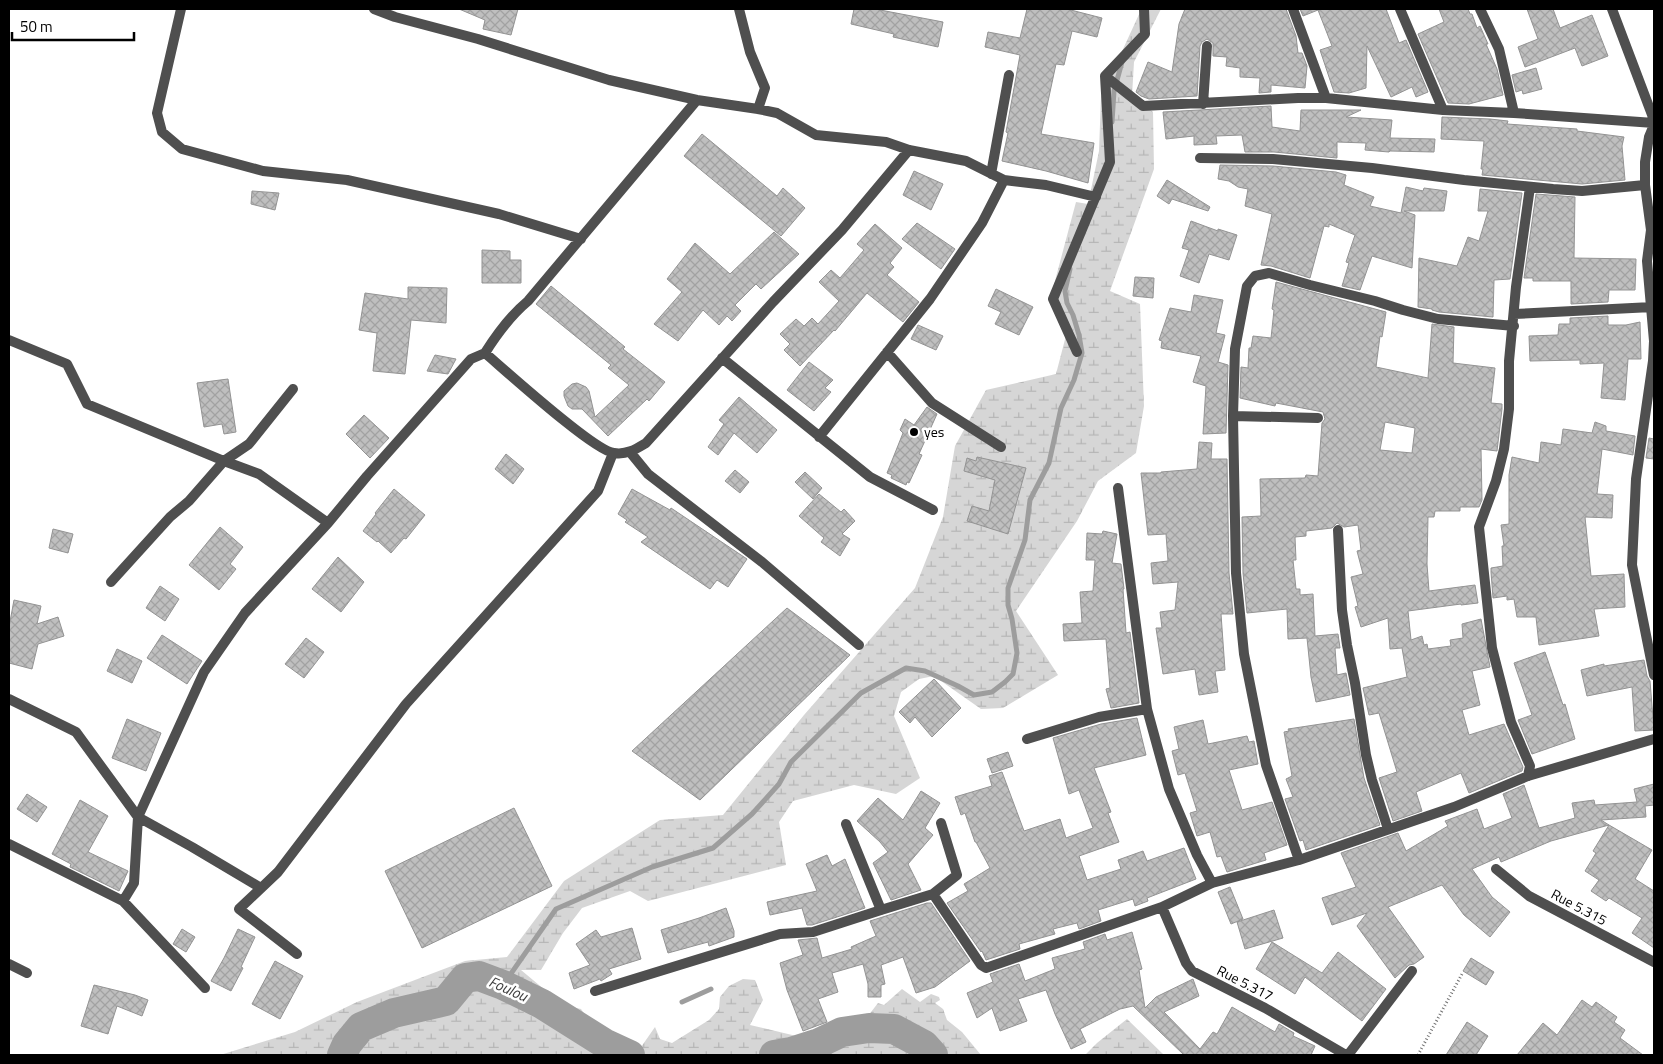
<svg xmlns="http://www.w3.org/2000/svg" width="1663" height="1064" viewBox="0 0 1663 1064" font-family="'Titillium Web',sans-serif">
<defs>
<pattern id="wetland-marsh" width="20" height="14" patternUnits="userSpaceOnUse" patternTransform="scale(1.25)"><rect width="20" height="14" fill="#d6d6d6"/><path d="M1 5h8M5 5V1M11 12h8M15 12V8" fill="none" stroke="#b6b6b6"/></pattern>
<pattern id="building-cross-hatch" width="8" height="8" patternUnits="userSpaceOnUse" patternTransform="scale(1.25)"><rect width="8" height="8" fill="#bfbfbf"/><path d="M0 0l8 8M0 8l8-8" fill="none" stroke="#a2a2a2"/></pattern>
</defs>
<rect width="100%" height="100%" fill="#fff"/>
<path fill="url(#wetland-marsh)" d="M1140,9H1161L1134,62L1132,96L1153,112L1154,169L1110,291L1140,304L1144,406L1136,453L1098,481L1077,521L1016,611L1058,675L1003,708L981,709L934,676L919,679L901,692L894,716L920,778L896,794L854,785L793,801L779,822L786,865L648,901L630,891L582,908L563,933L541,970H521L563,1005L581,1009L594,1028L639,1050L655,1027L660,1039L672,1043L709,1020L719,1009L720,997L729,986L743,979L755,980L763,1000L750,1025L813,1040L837,1033L845,1026L868,1016L878,1003L884,1005L902,989L920,1002L931,994L939,997L940,1000L935,1003L943,1009L947,1020L962,1032L981,1055H220L295,1032L357,1002L465,961L507,957L564,881L660,820L723,815L804,715L915,588L943,517L955,446L986,390L1056,374L1069,324L1052,292L1076,202L1088,204L1099,151L1101,97L1141,10Z
M1127,1019L1164,1055H1085L1097,1043Z"/>
<g fill="none" stroke-linecap="round" stroke-linejoin="round">
<path stroke="#9d9d9d" stroke-width="5" d="M1112,122L1114,91L1122,62
M503,985L556,909L652,867L713,848L752,814L779,784L791,762L861,693L906,668L925,671L958,686L974,695L992,692L1005,682L1013,674L1017,653L1012,619L1008,605V588L1025,540L1030,500L1049,463L1061,408L1074,380L1082,353L1079,335L1073,315L1067,303L1065,291L1070,269
M682,1002L711,989"/>
<path stroke="#9d9d9d" stroke-width="30" d="M342,1055L347,1044L361,1027L394,1013L446,1001L465,978L479,976L503,985L542,1004L604,1043L630,1055
M774,1055L791,1052L819,1043L842,1032L869,1028L894,1029L924,1045L933,1055"/>
</g>
<path fill="url(#building-cross-hatch)" stroke="#939393" fill-rule="evenodd" d="M459,9H518L511,35L483,29L485,20Z
M854,9H875L943,22L938,47L893,37L894,34L851,24Z
M1027,9H1067L1102,18L1097,37L1072,31L1064,65L1056,64L1041,134L1094,143L1088,183L1046,171L1002,161L1008,133L1006,132L1020,55L985,47L988,32L1020,38Z
M1185,9H1286L1296,36L1298,53H1302L1307,66L1305,88L1271,85V92L1259,93L1260,78L1240,77V68L1226,66L1227,57L1213,56V43L1207,39L1202,42L1200,46L1197,96L1149,99L1141,96L1136,92L1148,62L1172,72L1179,24Z
M1300,9H1386L1399,43L1406,40L1428,92L1416,97L1412,87L1391,97L1367,46L1366,88L1349,93L1334,92L1320,50L1332,46L1318,10L1303,16Z
M1439,9H1468L1470,14H1472L1477,28L1480,26L1488,44H1486L1497,69L1503,95L1469,104L1448,103L1418,34L1444,22Z
M1527,9H1553L1560,28L1592,15L1608,56L1582,66L1575,48L1525,67L1518,47L1538,39Z
M1536,68L1542,89L1523,94L1522,90L1516,92L1512,75Z
M1271,106L1272,127L1300,131L1301,110H1361L1346,117L1392,120L1390,138L1435,139L1434,152L1390,151L1389,152L1365,150L1366,143L1337,142V158L1274,152H1245L1242,135L1216,136L1217,144L1194,145V136L1166,139L1163,112Z
M1442,117L1490,119L1508,121L1507,124L1577,129V131L1624,137L1622,146L1625,180L1582,184L1482,175L1483,169H1481L1484,141L1441,139Z
M702,134L777,196L783,188L805,208L781,236L684,156Z
M1220,165L1273,166L1336,172L1346,175L1344,185L1374,197L1370,206L1401,213L1406,187L1423,191L1424,188L1447,191L1444,211H1404L1415,215L1412,268L1372,256L1360,290L1342,286L1349,263L1346,262L1355,235L1329,224V227L1324,226L1310,278L1271,266L1261,265L1272,214L1245,206L1248,189L1238,187L1229,181L1218,179Z
M914,171L943,184L931,210L903,195Z
M1167,180L1210,207L1208,211L1172,199L1169,204L1157,196Z
M1480,189L1522,193L1510,279L1494,280L1493,317L1439,312L1432,310V309L1418,307L1419,258L1457,266L1468,237L1479,241L1488,211H1478Z
M252,191L279,193L275,210L251,204Z
M1536,194L1575,197L1574,258L1636,259L1635,290H1609L1608,302L1571,304V281H1533V278H1524Z
M1191,221L1218,231V229L1237,235L1229,260L1209,254L1199,283L1180,276L1189,250L1182,248Z
M917,223L955,249L941,269L902,239Z
M875,224L902,248L890,263L894,267L887,275L919,302L903,322L867,293L835,331L834,330L800,366L784,350L790,344L780,334L796,319L804,326L812,318L818,324L839,301L819,282L831,270L840,278L864,250L857,244Z
M774,232L799,254L761,289L756,284L735,305L741,311L732,321L727,316L719,325L703,310L678,341L654,324L682,292L667,279L695,243L730,274Z
M482,250L510,251V260H521V283H482Z
M1135,277L1154,278L1153,298L1133,296Z
M1276,282L1386,312L1382,337L1380,336L1376,367L1428,378L1432,324L1454,327L1453,363L1495,368L1491,403L1502,404V409L1497,451L1481,449L1482,500L1479,507H1460V511H1435L1434,517H1428L1427,564L1429,591L1475,585L1478,603L1461,605V604L1408,611L1411,640L1422,636L1424,645L1427,644L1428,649L1451,646L1450,640L1463,638L1462,624L1481,619L1490,667L1472,671L1480,705L1462,710L1469,735L1504,724L1523,767L1522,771L1469,793L1461,773L1416,792L1422,811L1393,821L1379,778L1397,772L1379,713L1369,715L1363,688L1407,677L1402,648L1390,649L1388,618L1361,627L1355,607L1358,606L1351,577L1363,574L1357,551L1361,550L1358,525L1344,527L1337,523L1332,528L1306,531V536L1295,537L1296,560H1293L1296,589H1300V595L1313,594L1315,636L1338,634L1340,648H1335L1337,675L1346,673L1350,695L1316,702L1311,677L1307,638L1288,639L1287,609L1247,613L1243,573L1242,517L1261,516L1260,479L1305,478L1306,475L1318,476L1322,423L1325,419L1323,412L1276,403L1275,406L1240,398L1241,367L1248,368L1249,348H1251L1253,336L1271,338L1274,310L1272,309ZM1385,422L1415,428L1412,453L1380,450Z
M551,286L625,347L623,349L665,382L649,401L647,399L608,436L582,409H572L568,406L564,396V391L572,384L577,383L586,387L589,391L595,417L629,385L608,368L611,365L536,304Z
M408,287L447,288L446,323L411,320L405,374L373,371L377,333L359,330L365,293L408,299Z
M996,289L1033,307L1019,335L995,324L1001,312L988,306Z
M1194,295L1223,300L1216,333L1225,335L1218,362L1228,365L1226,433L1203,434L1206,386L1193,382L1201,356L1161,348L1162,341L1159,340L1170,308L1191,312Z
M1608,316V325H1626L1640,322L1641,359H1628L1625,400L1601,398L1604,363L1580,364V360L1530,361L1529,336L1558,335L1559,324H1570V318Z
M918,325L943,336L936,350L911,339Z
M435,355L456,359L448,374L427,371Z
M809,362L833,380L825,388L831,392L814,411L787,390Z
M228,379L236,432L224,434L222,424L204,427L197,383Z
M739,397L777,430L757,453L734,433L718,455L708,447L724,424L719,420Z
M927,407L937,414L919,454L922,455L909,483L907,482L906,485L891,478L892,475L887,473L903,433L900,430L905,419L914,425Z
M364,415L389,438L370,458L346,434Z
M1595,422L1606,426V431L1635,436L1633,455L1602,449L1597,494L1613,495L1612,518L1585,517L1591,576L1624,574L1625,607L1594,609L1599,636L1539,645L1536,617H1517L1514,599L1507,600V596L1493,598L1491,572V568L1503,566L1502,546H1504L1501,525L1509,524V475L1512,457L1539,463L1541,442L1561,445L1563,429L1592,433Z
M1649,438L1654,439V459L1646,458Z
M1199,442L1212,443L1211,459H1227L1229,573L1233,614H1221L1225,670L1215,671L1218,692L1199,695L1195,669L1163,674L1156,628H1162L1160,612L1175,610L1178,582L1153,584L1151,563L1168,561L1166,534L1148,535L1141,473H1161V472L1197,469Z
M506,454L524,469L513,484L495,469Z
M977,457L1026,468L1008,534L967,521L972,506L989,511L995,480L964,471L967,458L976,461Z
M735,470L749,482L740,493L725,481Z
M805,472L822,488L813,499L795,482Z
M394,489L425,515L406,539L404,538L391,553L378,541L377,542L363,531L376,514L375,513Z
M632,489L670,510L671,508L747,559L728,587L717,580L710,589L641,542L648,537L625,522L627,520L618,514Z
M819,494L841,512L844,509L855,521L842,534L850,539L840,556L821,542L824,538L799,516Z
M220,527L243,547L230,564L236,569L219,590L189,565Z
M53,529L73,534L68,553L49,548Z
M1103,531L1117,534L1112,563L1121,564L1124,589H1123L1126,633L1130,632L1139,703L1111,708L1106,689L1110,688L1106,639L1064,641L1063,624L1082,623L1080,592L1093,591L1095,560H1086L1087,533L1102,534Z
M338,557L364,582L341,612L312,589Z
M160,586L179,599L165,621L146,608Z
M14,600L41,606L37,624L58,617L64,636L38,644L32,669L9,663V627Z
M787,608L850,655L700,800L632,751Z
M162,635L202,661L187,684L147,658Z
M306,638L324,652L304,678L285,664Z
M117,649L142,661L132,683L107,671Z
M1545,652L1563,705L1565,704L1575,739L1532,754L1518,720L1532,715L1514,663Z
M1644,660L1647,676L1650,681L1654,730L1635,731L1632,687L1587,696L1581,670L1604,664V666Z
M934,679L961,708L932,737L915,717L910,723L899,712Z
M1137,718L1146,755L1094,768L1111,812L1108,813L1119,842L1079,856L1087,880L1121,869L1118,860L1143,851L1147,861L1184,848L1196,879L1147,898L1148,901L1135,906L1133,899L1098,910L1101,921L1079,929L1077,923L1053,929L1055,934L1019,944L1020,949L986,960L982,951L981,952L947,903L968,891L964,884L990,868L976,842H975L965,813L961,815L955,797L992,786L989,776L1002,772L1024,831L1060,819L1066,838L1093,828L1079,790L1069,794L1053,738L1101,724Z
M127,719L161,733L146,771L112,758Z
M1354,719L1364,778L1380,825L1306,850L1303,840L1300,841L1285,799L1293,797L1286,779L1292,776L1284,732L1289,731L1288,729Z
M1203,720L1208,744L1247,736L1249,742L1254,741L1258,764L1229,770L1242,810L1272,802L1287,845L1264,853L1266,860L1227,872L1221,856L1217,857L1210,832L1197,836L1190,813L1197,811L1185,773L1178,775L1172,751L1179,749L1174,727Z
M1008,752L1013,766L992,773L987,759Z
M1654,784V805L1645,806L1646,817L1601,820L1609,825L1551,841L1501,862L1499,857L1472,869L1492,897L1510,912L1490,937L1464,915L1442,885L1388,907L1424,957L1414,964L1409,965L1395,978L1357,926L1367,913L1332,925L1322,898L1356,887L1341,853L1398,833L1406,851L1448,826L1445,821L1477,809L1484,829L1512,818L1503,794L1524,785L1539,828L1575,818L1572,803L1594,800L1595,805L1637,802L1634,789Z
M921,791L940,803L925,828L933,835L908,864L921,890L891,900L873,863L888,852L880,842L857,821L878,798L903,820Z
M27,794L47,807L37,822L17,809Z
M80,800L108,816L88,852L128,871L119,891L70,867L71,864L52,854Z
M514,808L552,886L422,948L385,871Z
M1609,825L1652,850L1635,879L1654,891V948L1632,933L1642,918L1609,898L1606,901L1591,891L1599,880L1585,871L1596,853L1593,851Z
M827,855L832,866L845,859L865,908L812,925H807L802,908L770,915L767,902L817,891L806,864Z
M1230,887L1243,919L1231,924L1218,892Z
M927,903H931L970,961L935,987L916,993L903,957L881,965L885,984L881,985V997H868V984L863,964L832,973L838,992L818,999L827,1022L803,1031L787,990L780,963L803,955L798,940L817,938L822,958L852,949L851,947L876,936L870,921Z
M726,908L734,931V937L709,946L708,942L668,953L661,930L699,918Z
M1274,910L1283,938L1245,949L1237,922Z
M632,928L641,959L609,969L612,974L601,981L600,979L574,989L569,973L590,965L576,944L596,930L601,937Z
M182,929L195,937L186,952L173,944Z
M238,929L255,937L241,967L243,968L231,991L211,981L224,958Z
M1132,932L1142,969L1139,970L1145,1008L1156,997L1193,979L1199,996L1164,1012L1200,1049L1213,1032L1217,1034L1232,1007L1275,1032L1279,1024L1294,1033L1293,1036L1315,1046L1311,1055H1184L1133,1006L1120,1009L1080,1029L1086,1042L1071,1049L1055,1014L1046,990L1018,999L1027,1021L1000,1031L992,1008L977,1018L967,993L993,982L990,974L1019,964L1025,981L1055,969L1052,958L1085,949L1083,942L1105,934L1107,940Z
M1272,942L1322,973L1338,952L1386,989L1362,1021L1305,977L1295,994L1256,969Z
M1471,958L1494,972L1486,985L1463,971Z
M275,961L303,976L280,1019L252,1004Z
M94,985L135,995L148,1000L142,1016L117,1006L108,1034L81,1026Z
M1582,1000L1592,1007L1596,1002L1617,1017L1614,1022L1625,1030L1620,1038L1643,1055H1517L1543,1023L1557,1035Z
M1467,1022L1488,1036L1476,1055H1446Z"/>
<g fill="none" stroke-linecap="round" stroke-linejoin="round">
<path stroke="#717171" stroke-width="3" stroke-dasharray="1 2.5" stroke-linecap="butt" d="M1418,1055L1462,974"/>
<path stroke="#4f4f4f" stroke-width="10" d="M181,9L157,113L162,132L182,149L263,171L347,180L499,214L581,239
M374,9L395,17L478,39L609,80L697,100L758,109L777,113L816,135L886,142L909,150L966,161L1004,180L1046,185L1096,197
M739,9L750,52L765,88L758,109
M1293,9L1326,98
M1400,9L1443,110
M1480,9L1499,49L1514,113
M1612,9L1654,120
M1105,76L1143,106L1298,98H1326L1443,110L1514,113L1654,123
M697,100L528,301C510,316 497,334 485,353C506,371 594,451 614,453C627,455 636,449 646,443L773,302L842,230L909,150
M1203,104L1207,46
M1654,125L1649,137L1645,162V185L1651,230L1647,261L1654,341L1653,361L1636,479L1632,565L1654,675
M1200,158L1273,159L1372,168L1464,180L1553,189L1582,191L1645,185
M991,174L1009,75
M1514,314L1652,307
M9,340L67,364L87,404L224,461L259,474L328,523
M887,352L932,403L1001,447
M1077,352L1053,299L1110,162L1105,76L1145,34L1144,9
M722,358L870,477L933,510
M1233,416L1318,418
M819,437L930,299L982,223L1004,180
M630,452L648,474L762,562L859,645
M1118,488L1147,709L1169,789L1197,855L1212,883
M1338,530L1342,610L1347,645L1355,683L1366,755L1372,780L1388,829
M111,582L170,517L189,501L224,461L249,444L293,389
M9,699L76,732L138,817L192,847L261,888
M1027,739L1099,717L1147,709
M1528,776L1530,766L1511,722L1492,648L1479,527L1496,481L1504,449L1509,409V361L1516,287L1530,187
M846,824L881,910
M9,844L123,901L205,988
M1299,860L1266,765L1244,654L1236,573L1233,416L1235,349L1247,286L1255,276L1269,273L1310,285L1375,301L1403,310L1438,319L1514,326
M1496,869L1529,896L1654,962
M933,894L981,965L986,968L1162,907L1212,883L1299,860L1454,807L1528,776L1654,739
M123,901L134,883L138,817L204,672L245,613L328,523L367,476L471,359L485,353
M1162,907L1186,963L1192,971L1265,1008L1346,1055
M297,954L239,909L278,872L406,704L598,491L613,453
M9,964L27,973
M595,991L780,934L813,932L881,910L933,894L957,875L941,823
M1348,1055L1412,971"/>
</g>
<circle fill="#000" stroke="#fff" stroke-width="2" cx="914" cy="432" r="5"/>
<g text-anchor="middle" stroke-width="5" stroke-linejoin="round" paint-order="stroke">
<g font-size="14" fill="#000" stroke="#fff" text-anchor="start">
<text x="924" y="437">yes</text>
</g>
<g font-size="14" fill="#000" stroke="#fff">
<text transform="translate(1579 907) rotate(28)" y="5">Rue 5.315</text>
<text transform="translate(1245 983) rotate(27)" y="5">Rue 5.317</text>
</g>
<g font-size="15" font-style="italic" fill="#3e3e3e" stroke="#fff">
<text transform="translate(508 989) rotate(24)" y="5">Foulou</text>
</g>
</g>
<rect width="1663" height="1064" fill="none" stroke="#000000" stroke-width="20"/>
<path d="M12 32v8h122v-8" fill="none" stroke="#000000" stroke-width="2.5"/>
<text x="20" y="32" font-size="15" fill="#000000" stroke="#ffffff" stroke-width="4" paint-order="stroke">50 m</text>
</svg>
